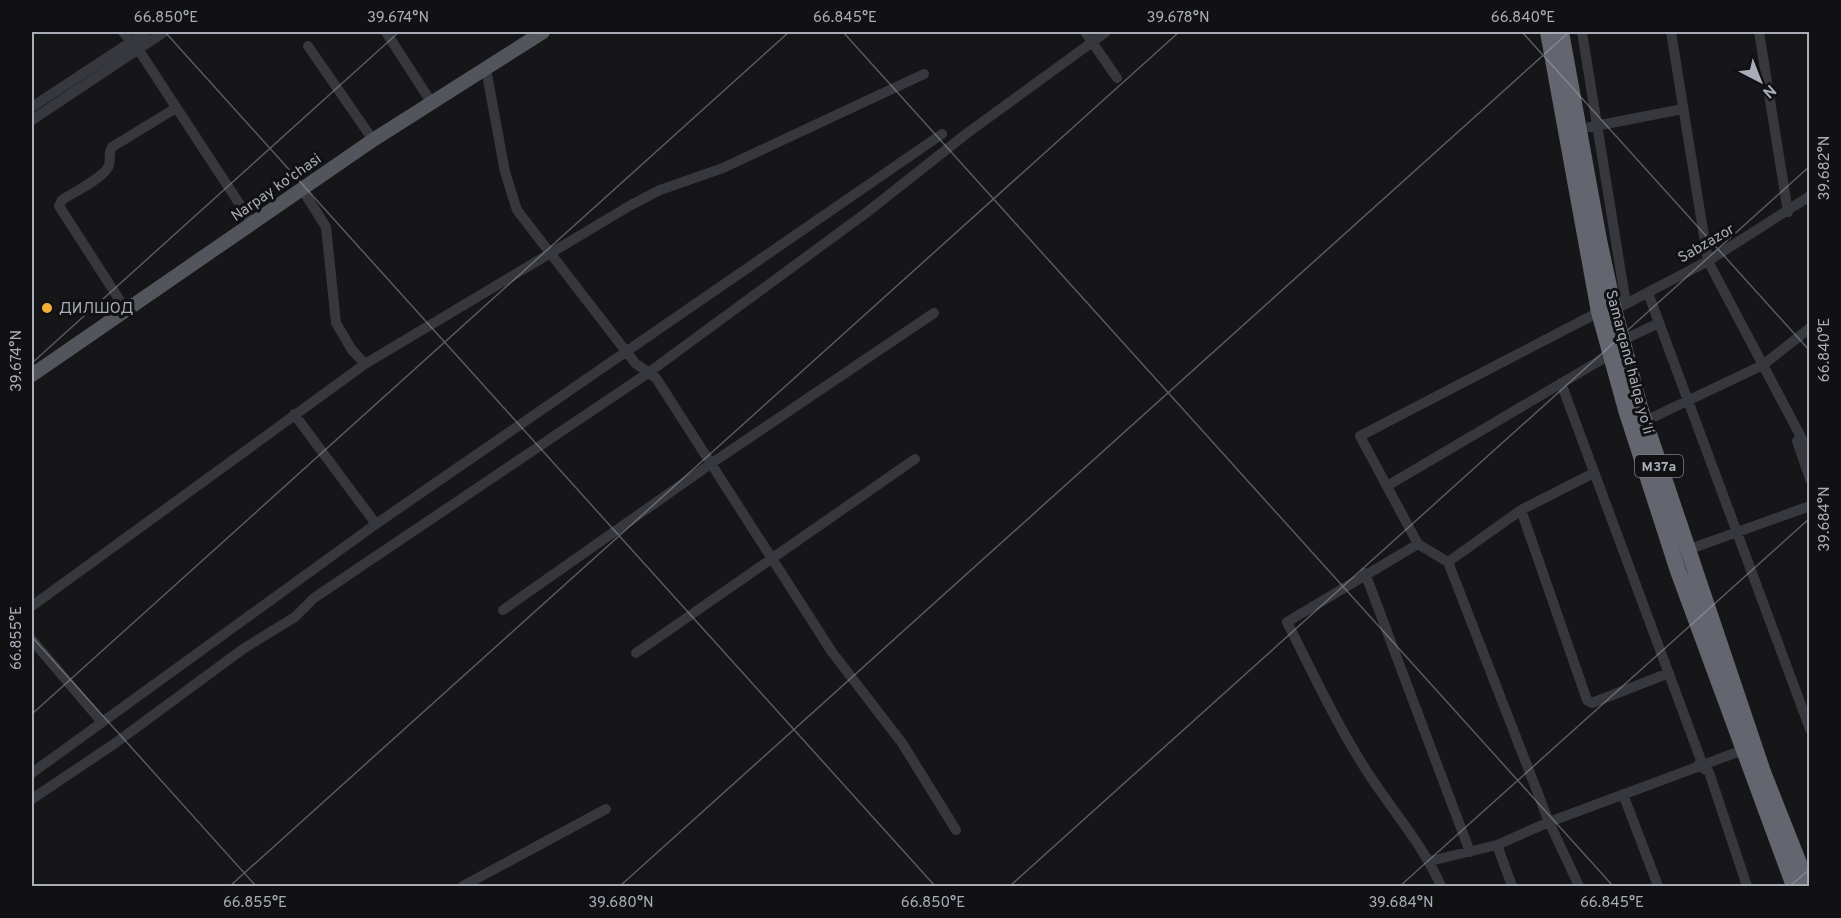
<svg xmlns="http://www.w3.org/2000/svg" width="1841" height="918" viewBox="0 0 1841 918" font-family="Overpass,sans-serif">
<rect width="100%" height="100%" fill="#161618"/>
<g fill="none" stroke-linecap="round" stroke-linejoin="round">
<path stroke="#37383d" stroke-width="10" d="M123,32L138,49L252,223
M386,32L431,102
M1085,32L1117,78
M1582,32L1626,304
M1671,32L1708,261L1810,454
M1759,32L1788,212
M308,46L373,140
M486,69L505,172L517,210L635,363L656,378L832,652L902,743L956,830
M32,107L146,32
M32,120L164,32
M1590,127L1683,109
M302,189L326,227L336,323L352,350L365,364
M1648,293L1810,729
M1620,307L1708,261L1810,196
M126,310L59,206L62,200C72,193 106,177 109,165C111,158 108,153 112,147L176,108
M1623,340L1659,323
M1561,383L1702,763
M294,414L376,524
M1645,421L1763,365L1810,328
M1797,441L1810,479
M1387,486L1611,354
M1521,510L1587,700L1592,703L1669,673
M1418,544L1448,562L1521,510L1594,473
M1687,550L1810,506
M1448,562L1549,822L1579,886
M1365,573L1470,852
M32,606L365,364L631,205L660,190L723,168L924,74
M503,610L712,463L934,313
M32,640L101,721
M636,653L915,459
M1698,765L1709,772L1747,886
M32,773L376,524L942,134
M1623,794L1658,886
M32,799L114,744L243,649L295,617L314,598L648,373L866,213L966,134L1106,32
M1497,845L1512,886
M1430,861L1497,845L1549,822L1743,750
M463,886L606,809
M1441,886C1424,847 1396,815 1372,779C1339,730 1314,675 1287,622L1418,544L1360,436L1599,312"/>
<path stroke="#53555c" stroke-width="14" d="M32,375L373,140L543,32"/>
<path stroke="#63666e" stroke-width="16" d="M1548,32L1599,312L1626,410L1678,571L1794,886
M1561,32L1599,240L1613,305L1640,407L1763,772L1808,886"/>
</g>
<path fill="none" stroke="#a8adb8" stroke-width="1.5" stroke-opacity="0.45" d="M165,32L935,886M843,32L1613,886M1522,32L1810,351M32,363L399,32M32,637L256,886M32,714L789,32M230,886L1179,32M620,886L1569,32M1010,886L1810,166M1400,886L1810,518M1790,886L1810,869"/>
<circle fill="#f2b134" stroke="#111113" stroke-width="2" cx="47" cy="308" r="6"/>
<g text-anchor="middle" stroke-width="6" stroke-linejoin="round" paint-order="stroke">
<rect fill="#111113" stroke="#7b7e86" stroke-width="1.5" x="1635" y="455" width="48" height="22" rx="4.5"/>
<g font-size="14" font-weight="bold" fill="#a8adb8">
<text x="1659" y="471">M37a</text>
</g>
<g font-size="15" fill="#a8adb8" stroke="#111113">
<text transform="translate(276 187) rotate(-35)" y="5">Narpay ko'chasi</text>
<text transform="translate(1706 243) rotate(-30)" y="5">Sabzazor</text>
<text transform="translate(1630 362) rotate(75)" y="5">Samarqand halqa yoʻli</text>
</g>
<g font-size="15" fill="#a8adb8" stroke="#111113" text-anchor="start">
<text x="59" y="313">ДИЛШОД</text>
</g>
</g>
<rect width="1841" height="918" fill="none" stroke="#111113" stroke-width="66"/>
<g transform="translate(1760 81) rotate(138)" stroke="#111113" stroke-width="4.5" paint-order="stroke">
<path d="M0-4.5L10 22L0 15L-10 22Z" fill="#a8adb8"/>
<text y="-9" font-size="16" font-weight="bold" text-anchor="middle" fill="#a8adb8">N</text>
</g>
<rect x="33" y="33" width="1775" height="852" fill="none" stroke="#a8adb8" stroke-width="2"/>
<g font-size="15" text-anchor="middle" fill="#a8adb8">
<text x="166" y="22">66.850°E</text>
<text x="398" y="22">39.674°N</text>
<text x="845" y="22">66.845°E</text>
<text x="1178" y="22">39.678°N</text>
<text x="1523" y="22">66.840°E</text>
<text transform="translate(1824 168) rotate(-90)" y="5">39.682°N</text>
<text transform="translate(1824 350) rotate(-90)" y="5">66.840°E</text>
<text transform="translate(16 361) rotate(-90)" y="5">39.674°N</text>
<text transform="translate(1824 519) rotate(-90)" y="5">39.684°N</text>
<text transform="translate(16 638) rotate(-90)" y="5">66.855°E</text>
<text x="255" y="907">66.855°E</text>
<text x="621" y="907">39.680°N</text>
<text x="933" y="907">66.850°E</text>
<text x="1401" y="907">39.684°N</text>
<text x="1612" y="907">66.845°E</text>
</g>
</svg>
